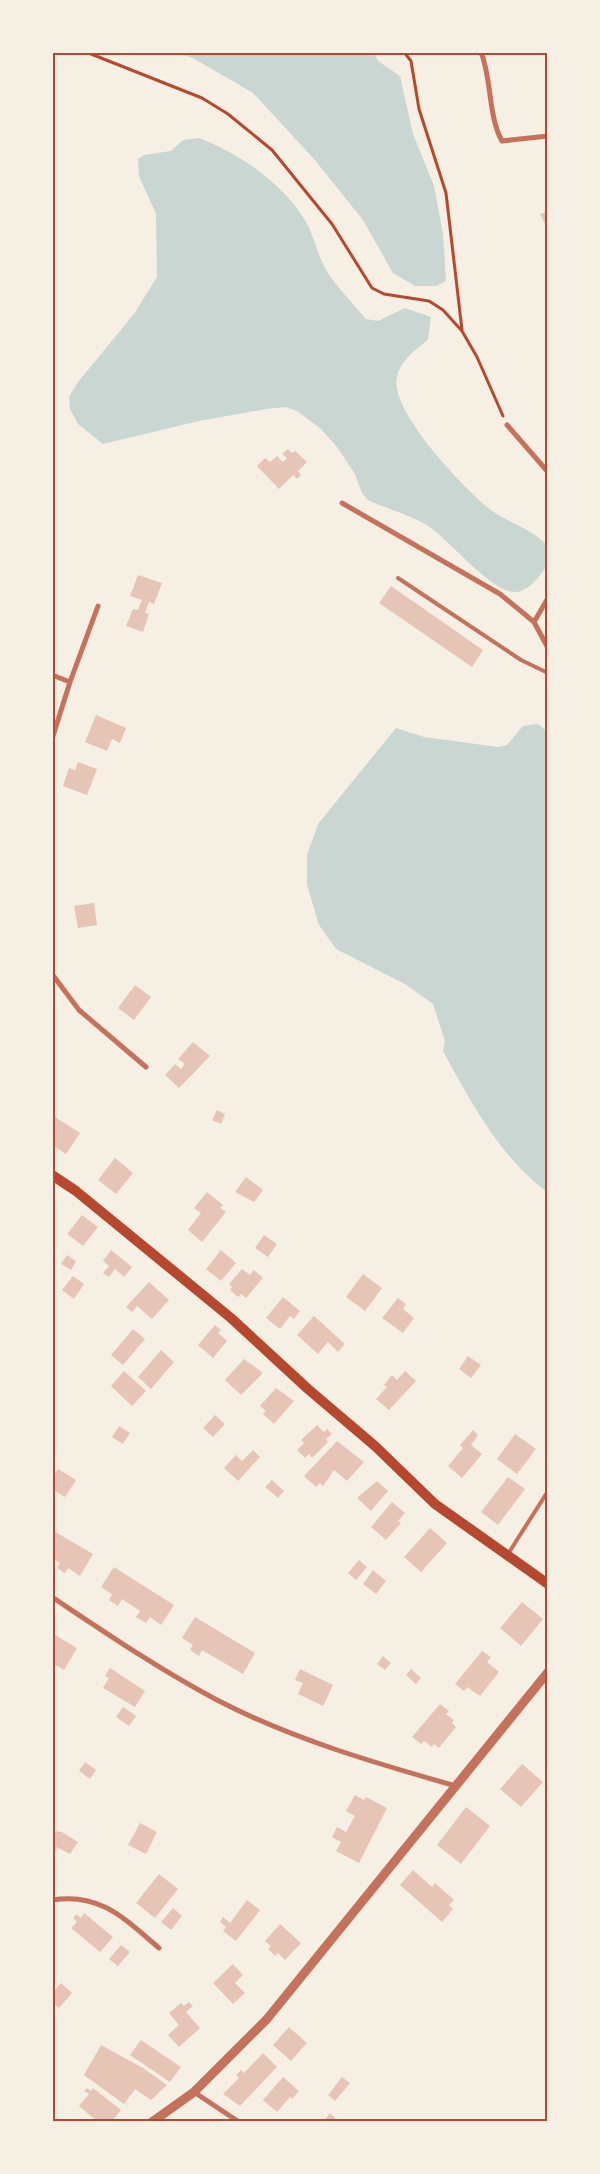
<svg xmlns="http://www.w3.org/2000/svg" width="600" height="2174" viewBox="0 0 600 2174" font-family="Overpass,sans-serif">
<rect width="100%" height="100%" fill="#f6efe4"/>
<path fill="#c9d6d2" d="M178,53H374L378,61L400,76L413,134L434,186L443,234L446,281L436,286H415L393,273L363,220L314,159L253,93L193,58Z
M199,138C239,153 284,184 306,222C314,236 317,253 325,268C335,286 353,303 366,319L378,321L405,308L431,317L428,340C416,349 400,361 397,377C389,411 466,491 492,511C510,523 533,530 547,545V565C542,574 528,592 516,592C491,593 449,539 428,526C411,515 387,509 368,500L362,493L355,474L337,447L320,428L297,411L286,407L266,409L199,421L103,444L78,424L70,409L69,397L78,382L134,314L157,277L156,214L139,176L138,159L144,155L171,151L183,140Z
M538,724L548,732L547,1192C499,1156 471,1102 443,1051L445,1041L433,1004L405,984L336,949L319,925L307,885V855L318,824L396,728L424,737L498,747L507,745L523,726Z"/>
<path fill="#e6c5b7" d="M548,211V230L540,214Z
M288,449L292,453L295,451L307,462L298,471L301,475L297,479L293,475L279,489L257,466L265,458L270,462L277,456L283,462L287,458L282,454Z
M138,575L162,583L154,604L149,602L145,613L149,614L143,632L126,626L133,609L138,610L142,600L130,596Z
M391,586L483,650L472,667L379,603Z
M96,715L126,728L120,743L112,739L107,751L85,742Z
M78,762L97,769L87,795L63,786L69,768L75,770Z
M94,903L97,925L78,928L74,906Z
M135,985L151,997L134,1020L118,1008Z
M193,1042L210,1056L179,1088L165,1075L175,1064L181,1069L185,1064L178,1059Z
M217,1110L225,1114L221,1124L212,1120Z
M52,1115L80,1133L66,1154L52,1145Z
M115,1158L133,1173L116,1194L98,1180Z
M246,1177L263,1190L254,1202L235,1192Z
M207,1192L223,1205L220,1208L226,1212L202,1242L188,1230L201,1213L194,1208Z
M82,1215L98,1227L83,1246L67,1234Z
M264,1235L277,1244L268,1257L255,1248Z
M111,1250L132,1267L124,1277L115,1269L109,1277L103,1273L109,1266L103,1261Z
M221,1250L236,1263L221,1281L206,1269Z
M67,1255L76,1261L71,1270L61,1264Z
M242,1269L250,1275L254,1270L263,1278L246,1298L241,1294L238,1297L230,1290L232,1287L229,1284Z
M363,1274L382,1288L365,1311L346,1297Z
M73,1276L84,1284L74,1299L62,1290Z
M149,1282L169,1300L152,1319L137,1306L132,1312L126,1307Z
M283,1297L300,1311L294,1319L290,1316L280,1329L266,1318Z
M398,1298L406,1304L403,1309L414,1318L403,1333L382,1318Z
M314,1316L345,1344L338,1352L328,1342L318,1354L297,1335Z
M215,1325L221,1330L218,1333L227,1341L213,1358L198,1345Z
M133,1329L145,1339L123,1365L111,1355Z
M161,1350L174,1362L151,1389L138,1377Z
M468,1356L481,1365L471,1378L459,1369Z
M244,1359L263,1373L241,1395L225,1380Z
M124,1371L146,1391L132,1406L111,1386Z
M405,1371L416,1381L389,1410L376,1399L387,1387L384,1385L392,1375L397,1380Z
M276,1388L294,1401L274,1424L263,1414L266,1411L260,1406Z
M215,1415L225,1424L213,1437L203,1428Z
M317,1425L324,1432L327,1429L332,1434L326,1439L328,1442L312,1458L309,1454L305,1458L297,1450L304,1443L301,1440Z
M119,1426L130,1433L123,1444L112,1437Z
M473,1430L478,1435L471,1445L482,1454L462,1478L448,1466L463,1448L460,1445Z
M515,1434L536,1449L517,1474L497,1459Z
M337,1441L364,1462L347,1481L334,1470L323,1486L320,1483L316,1487L304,1476Z
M253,1450L260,1457L238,1481L224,1468L236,1455L242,1461Z
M58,1469L76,1480L65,1497L52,1489V1478Z
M508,1477L525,1489L498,1525L481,1512Z
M272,1480L284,1491L278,1498L265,1487Z
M377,1481L388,1491L371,1511L357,1498Z
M392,1502L405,1513L398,1521L401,1523L386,1540L371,1527Z
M430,1528L447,1543L421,1572L404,1557Z
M52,1530L93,1554L80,1576L68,1568L65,1573L57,1568L60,1563L52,1558Z
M359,1560L367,1567L356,1580L348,1573Z
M114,1567L174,1605L161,1625L150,1617L146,1623L136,1617L140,1611L122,1599L118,1606L109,1600L112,1594L101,1587Z
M373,1570L386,1581L376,1594L363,1584Z
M522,1602L543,1619L521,1646L500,1628Z
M195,1617L255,1653L243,1674L202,1650L199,1656L190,1650L193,1645L182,1638Z
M52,1633L77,1648L64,1670L52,1663Z
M482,1651L491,1657L487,1662L499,1672L480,1696L467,1687L464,1691L455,1684Z
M383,1656L391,1663L385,1670L377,1664Z
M110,1668L145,1691L135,1707L103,1688L109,1678L105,1676Z
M300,1669L333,1685L323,1706L298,1694L303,1683L295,1680Z
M411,1669L421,1678L416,1684L406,1675Z
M440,1704L449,1711L446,1714L454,1720L452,1723L456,1727L439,1748L434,1744L432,1747L424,1741L421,1744L412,1737Z
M123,1707L136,1716L129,1726L116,1717Z
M85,1762L96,1770L90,1779L79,1771Z
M522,1764L543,1782L521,1807L500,1789Z
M355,1795L364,1800L366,1797L387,1808L359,1863L336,1851L341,1842L332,1837L337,1827L346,1832L355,1816L346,1811Z
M466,1807L490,1826L461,1864L437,1845Z
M140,1823L157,1832L146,1854L128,1845Z
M52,1831L62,1832L78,1842L70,1854L56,1847L55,1854H52Z
M413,1870L432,1887L435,1883L454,1900L449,1905L453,1909L442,1922L400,1885Z
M159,1874L178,1889L155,1918L136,1903Z
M247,1900L260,1910L236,1941L223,1931L226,1927L220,1922L223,1917L230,1923Z
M173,1908L182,1916L171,1930L161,1922Z
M84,1913L113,1937L100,1952L71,1928L77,1922L73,1918L76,1914L81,1918Z
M280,1924L301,1943L285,1960L278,1953L275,1956L268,1949L271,1946L265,1941Z
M121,1945L130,1952L118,1966L109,1959Z
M233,1964L243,1975L235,1983L245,1993L233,2004L213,1983Z
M61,1983L72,1993L59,2008L52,2002V1993Z
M189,2002L193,2006L186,2012L200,2028L179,2047L168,2035L179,2025L169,2013L181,2003L184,2006Z
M289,2027L307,2043L291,2061L273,2045Z
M141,2040L181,2067L170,2082L130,2055Z
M101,2045L143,2068L167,2085L151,2100L135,2089L124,2104L84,2075Z
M263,2053L277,2067L240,2106L223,2094L239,2078L236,2075L241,2070L244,2073Z
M283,2077L299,2091L292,2099L290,2097L277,2112L263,2100Z
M342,2077L350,2083L335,2101L328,2095Z
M87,2088L91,2091L93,2088L121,2110L111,2122H98L79,2106L89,2094L84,2091Z
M330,2113L335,2118L332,2122H323Z"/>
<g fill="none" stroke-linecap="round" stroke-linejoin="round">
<path stroke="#b5482f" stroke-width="3" d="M86,52L202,98L228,114L272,150L332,224L372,288L384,294L429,301L443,310L462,331L477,357L503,416
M404,52L411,61L419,109L446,193L462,330"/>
<path stroke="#c5725c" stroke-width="4" d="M398,578L521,660L548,673
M508,1554L548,1491"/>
<path stroke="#c5725c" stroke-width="5" d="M481,52C492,80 488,116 502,141L548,136
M507,425L548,472
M342,503L500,594L534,622L548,648
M534,622L548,598
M52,675L70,682
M52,739L70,682L98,606
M52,974L79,1010L146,1067
M52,1597C106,1633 160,1670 217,1700C292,1739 375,1763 456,1786
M52,1900C100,1892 125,1919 159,1948
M194,2092L239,2122"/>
<path stroke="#c5725c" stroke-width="9" d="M152,2122L194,2092L267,2019L548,1672"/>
<path stroke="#b5482f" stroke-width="10" d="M52,1175L76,1191L231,1318L308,1389L375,1446L435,1504L548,1584"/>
</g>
<rect width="600" height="2174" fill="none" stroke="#f6efe4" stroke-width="108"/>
<rect x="54" y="54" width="492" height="2066" fill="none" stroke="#b5482f" stroke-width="2"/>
</svg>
